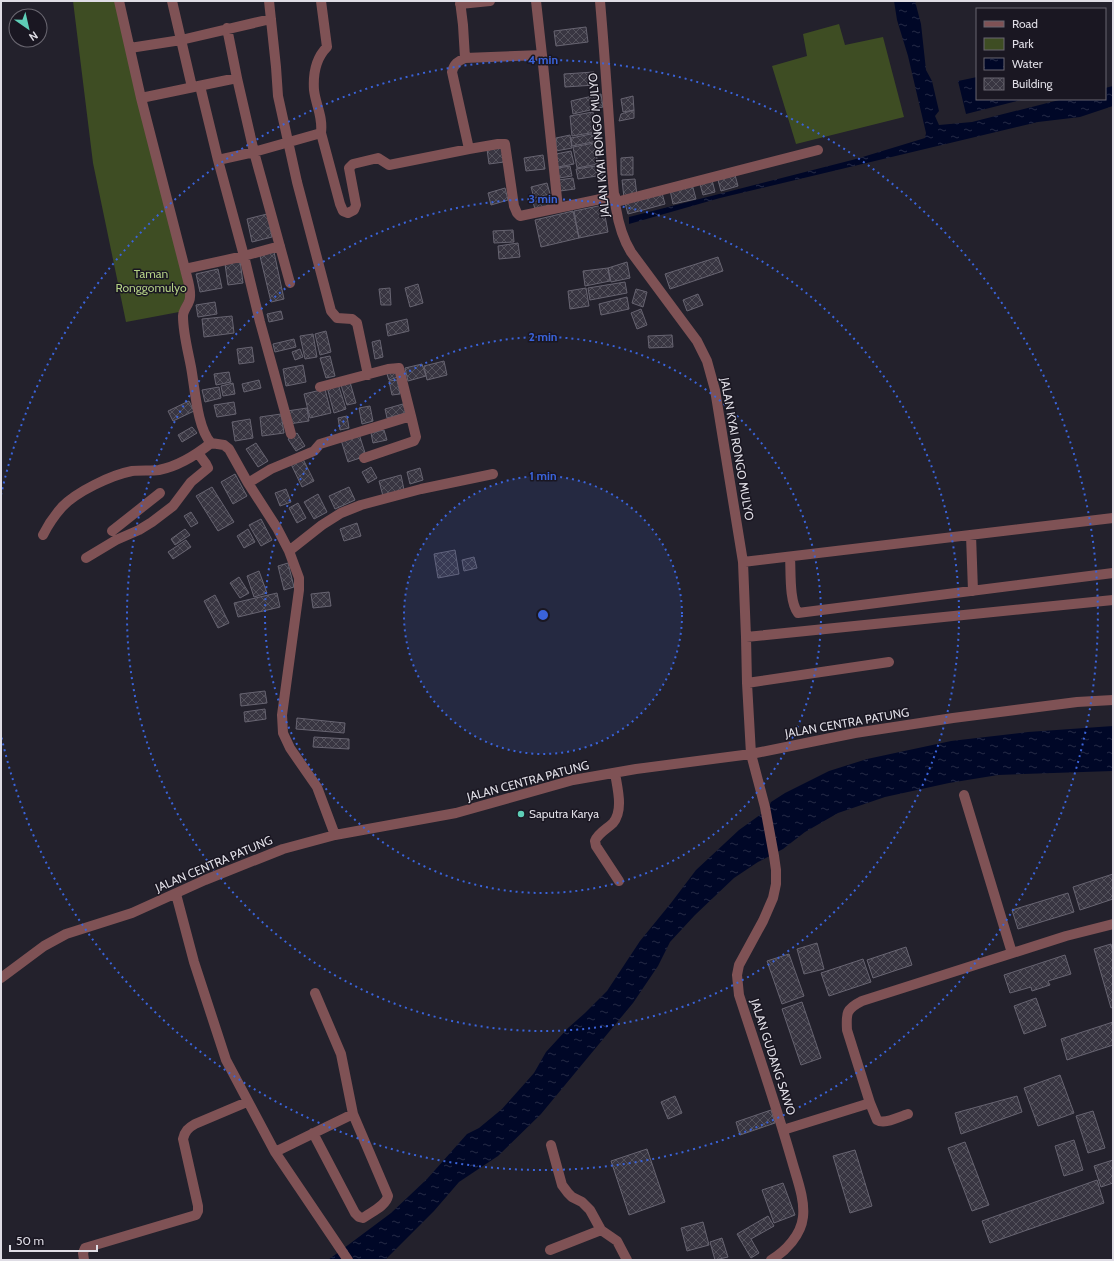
<svg xmlns="http://www.w3.org/2000/svg" width="1114" height="1261" viewBox="0 0 1114 1261" font-family="Cabin,sans-serif">
<defs>
<pattern id="water-ripples" width="26" height="14" patternUnits="userSpaceOnUse"><rect width="26" height="14" fill="#000727"/><path d="M2 4q2-2 4 0t4 0M15 11q2-2 4 0t4 0" fill="none" stroke="#252b46"/></pattern>
<pattern id="building-cross-hatch" width="8" height="8" patternUnits="userSpaceOnUse"><rect width="8" height="8" fill="#383541"/><path d="M0 0l8 8M0 8l8-8" fill="none" stroke="#54525c"/></pattern>
</defs>
<rect width="100%" height="100%" fill="#23212c"/>
<path fill="#3e4d23" d="M73,1H116L187,294L179,312L126,322L93,163Z
M839,24L845,45L883,37L904,117L796,144L772,66L807,56L803,34Z"/>
<path fill="url(#water-ripples)" d="M894,1H915L921,24L926,70L932,81L939,111L935,116L939,125L972,122L1063,99H1105V88L1113,86V106L1080,117L1038,122L720,198L629,224V217L856,159L925,138L926,133L908,56L897,20Z
M977,77V99H1025L966,114L958,81Z
M1113,726V771L998,775L949,783L885,797L838,813L805,832L783,849L758,862L734,878L695,915L670,942L658,966L633,1003L541,1114L498,1156L459,1182L434,1211L385,1260H328L391,1213L427,1179L467,1134L479,1128L502,1109L534,1073L546,1052L568,1028L585,1013L607,991L640,941L671,903L696,870L739,830L768,809L771,802L785,793L829,771L867,759L951,741L1028,732Z"/>
<path fill="url(#building-cross-hatch)" stroke="#676471" d="M586,27L588,42L556,46L554,31Z
M594,72L595,85L565,87L564,74Z
M601,94L603,107L573,114L571,101Z
M633,96L634,110L623,112L621,99Z
M634,110V118L619,121L621,114Z
M593,112L596,132L572,136L570,116Z
M596,133L598,141L572,146L571,138Z
M570,135L572,148L556,151V138Z
M594,143L598,164L577,168L573,147Z
M502,147L504,162L489,164L487,149Z
M571,151L574,164L558,167L556,154Z
M543,155L545,169L526,171L524,158Z
M633,157V175H621V158Z
M602,165L603,175L578,179L576,169Z
M570,166L572,176L559,178L558,168Z
M735,175L738,186L721,191L718,180Z
M573,178L575,189L560,191L558,180Z
M635,179L637,196L624,198L622,180Z
M712,180L715,192L703,195L700,184Z
M547,183L550,194L534,198L531,187Z
M692,184L696,199L673,204L670,190Z
M505,188L508,200L491,205L488,193Z
M662,193L665,204L628,214L625,203Z
M551,197L553,205L535,209L533,202Z
M603,205L608,232L579,238L574,211Z
M573,211L579,238L541,247L535,220Z
M267,214L272,237L252,242L247,219Z
M513,230L514,242L494,243L493,231Z
M518,243L520,257L499,259L498,246Z
M274,252L284,299L271,302L260,256Z
M718,257L723,271L670,289L665,274Z
M240,261L243,283L228,285L225,264Z
M627,262L630,278L611,282L608,268Z
M608,268L610,281L585,286L583,271Z
M218,269L222,288L200,292L196,274Z
M625,282L627,293L590,300L588,288Z
M418,284L423,303L410,307L405,288Z
M390,288L391,305H381L379,289Z
M586,288L589,306L570,309L568,291Z
M636,289L647,292L643,307L632,303Z
M698,294L703,305L687,311L683,300Z
M627,297L629,309L601,315L599,304Z
M215,302L217,314L198,317L196,305Z
M641,309L647,325L637,329L631,313Z
M281,311L283,319L269,322L267,314Z
M232,316L234,333L204,337L202,319Z
M407,319L409,331L388,336L386,324Z
M326,331L331,352L320,355L315,334Z
M313,334L317,357L305,359L300,336Z
M672,335L673,347L649,348L648,336Z
M294,339L296,347L275,352L273,344Z
M380,340L383,357L375,359L372,342Z
M252,347L254,362L239,364L237,349Z
M300,349L303,357L295,360L292,352Z
M330,356L335,376L326,378L320,358Z
M444,361L447,375L427,380L424,366Z
M422,364L426,376L408,381L405,368Z
M303,365L306,382L286,386L283,369Z
M397,371L398,377L389,380L387,374Z
M229,372L231,382L216,385L214,374Z
M259,380L261,388L244,392L242,384Z
M397,380L400,394L392,395L389,381Z
M350,382L356,403L347,405L341,385Z
M233,383L235,394L223,396L221,386Z
M338,384L346,409L334,413L327,387Z
M219,387L221,398L205,402L202,390Z
M325,389L331,413L310,418L304,394Z
M189,401L194,411L173,421L168,411Z
M234,402L236,414L217,417L214,405Z
M403,404L406,413L387,418L385,409Z
M370,406L373,421L362,424L359,408Z
M307,408L309,421L289,424L287,411Z
M281,414L284,433L262,436L260,417Z
M347,416L349,428L340,430L338,418Z
M250,419L253,438L235,441L232,422Z
M192,427L197,433L182,442L178,435Z
M384,430L387,440L373,443L371,433Z
M297,433L305,446L296,451L288,439Z
M359,434L366,456L348,462L341,440Z
M256,443L268,461L258,467L246,449Z
M303,459L314,481L302,487L291,464Z
M371,467L377,478L368,483L362,472Z
M420,468L423,480L410,484L407,472Z
M235,474L247,496L233,504L221,482Z
M401,475L404,490L383,496L379,481Z
M212,487L234,522L218,531L196,496Z
M349,487L355,500L335,509L329,496Z
M286,489L291,502L280,506L275,493Z
M318,494L327,512L314,519L304,502Z
M298,503L306,518L297,523L289,508Z
M191,512L198,523L191,527L184,516Z
M261,519L272,540L261,546L249,525Z
M357,523L361,536L344,541L340,529Z
M185,529L190,535L175,545L171,539Z
M248,529L255,542L244,548L237,536Z
M186,540L191,547L173,559L168,552Z
M455,550L459,574L438,578L434,554Z
M474,557L477,568L464,571L462,560Z
M288,563L294,587L284,590L278,566Z
M259,571L267,593L254,597L247,576Z
M239,577L249,593L240,598L230,583Z
M329,592L331,606L313,608L311,594Z
M277,593L280,607L238,617L234,603Z
M215,595L229,623L218,628L204,601Z
M265,691L267,703L241,706L240,694Z
M265,709L266,719L245,722L244,712Z
M297,718L345,723L344,733L296,729Z
M314,737L349,739V749L313,747Z
M1113,874V899L1080,910L1073,887Z
M1068,893L1074,912L1018,929L1012,910Z
M817,943L824,969L804,974L797,949Z
M1111,944L1113,953V1007L1111,1008L1094,949Z
M906,947L912,965L873,978L867,960Z
M789,954L804,996L782,1004L767,961Z
M1065,955L1071,974L1048,981L1050,985L1032,991L1031,987L1010,993L1004,975Z
M863,959L871,982L829,996L821,973Z
M1036,998L1046,1026L1024,1034L1014,1006Z
M802,1002L821,1058L801,1065L782,1009Z
M1113,1022V1045L1067,1060L1061,1039Z
M1060,1075L1074,1113L1038,1126L1024,1088Z
M675,1096L682,1113L668,1119L661,1102Z
M1017,1096L1022,1112L961,1134L955,1113Z
M771,1110L775,1123L740,1135L736,1122Z
M1093,1111L1105,1148L1088,1153L1076,1116Z
M1074,1140L1083,1170L1064,1176L1055,1146Z
M965,1142L989,1205L972,1211L948,1148Z
M647,1149L665,1202L629,1215L611,1161Z
M855,1150L872,1206L850,1213L833,1156Z
M1113,1160V1183L1101,1187L1094,1166Z
M1097,1180L1104,1203L990,1243L982,1221Z
M783,1183L795,1215L774,1223L762,1190Z
M768,1216L774,1226L751,1239L759,1253L751,1258L737,1234Z
M703,1222L709,1245L687,1251L681,1228Z
M722,1238L728,1257L715,1260L710,1242Z"/>
<g fill="none" stroke-linecap="round" stroke-linejoin="round">
<path stroke="#7f5255" stroke-width="10" d="M119,1L141,98L185,269C187,278 191,288 190,297C190,304 183,309 183,316C183,333 188,351 191,367C195,388 197,428 211,443L224,445L229,449L248,483L277,528L289,551L299,578V590L282,715L283,733L290,748L317,787L335,835
M172,1L192,87
M269,1L276,67L278,96L297,182L331,311L337,318L352,319L357,323L368,375
M536,1L542,55
M600,1C604,46 607,91 610,135C613,172 611,220 631,252L697,341L707,361L715,390L743,562L746,637L747,683L751,754L765,807L774,856L776,870V884L773,898L763,921L739,965L737,975L739,995C757,1050 776,1105 792,1161C797,1179 805,1199 803,1217C801,1235 786,1251 771,1260
M460,4L490,1
M130,48L181,40L271,19
M465,58L542,55L558,208
M237,78L254,152L290,283
M200,86L218,160L244,256L260,322L291,434
M141,98L237,78L227,28
M321,133L340,204L343,211L348,213L354,210L356,205L349,168L353,164L378,158L389,165L469,149L452,72C454,64 458,61 465,58L463,25L460,1
M469,149L498,144H505L514,206L517,213L520,216L615,196
M218,160L254,152L321,133C323,116 316,106 314,90C313,75 316,58 327,47L321,1
M616,202L818,150
M185,269L244,256L280,246
M364,458L414,441L416,437L411,416
M248,483L271,469L314,451L320,444L411,416L399,368L388,369L320,387
M112,531L160,493
M43,535C48,525 54,516 62,507C76,492 111,475 132,471C141,470 151,471 159,470C179,466 196,455 211,443
M971,535L973,591
M289,551L322,525L341,513L361,505L421,489L493,474
M790,557C791,571 789,602 798,613L1113,573
M86,558L116,540L139,530L152,522L173,506L191,482L208,468L206,464L198,453
M743,562L1113,518
M746,637L1113,600
M747,683L889,662
M615,773C617,787 624,810 613,823C607,829 598,833 595,841L596,846L619,881
M964,795L1012,953
M176,894L194,962L226,1060L275,1152L348,1260
M1,978L44,946L66,934L132,913L205,880L283,849L335,835L456,813L573,780L636,769L751,754L855,733L953,718L1077,702L1113,700
M870,1103L847,1030C846,1013 846,1009 862,1001L1066,936L1113,924
M783,1130L870,1103L877,1120C885,1125 900,1116 908,1114
M313,1133L355,1213L359,1217L363,1218C371,1212 386,1206 388,1196L353,1114
M551,1145L562,1185L568,1193L572,1197L582,1202L590,1210L601,1230L617,1241L627,1260
M275,1152L353,1114L341,1054L315,993
M550,1250L601,1230
M84,1260L83,1253L85,1248L196,1215L198,1211V1206L183,1139C185,1131 188,1128 195,1124L247,1102"/>
</g>
<circle cx="543" cy="615" r="139" fill="#3a63da" fill-opacity=".12"/>
<g fill="none" stroke="#3a63da" stroke-width="2" stroke-dasharray="2 4">
<circle cx="543" cy="615" r="139"/>
<circle cx="543" cy="615" r="278"/>
<circle cx="543" cy="615" r="416"/>
<path d="M1 495A555 555 0 1 1 1 735"/>
</g>
<circle fill="#5eceb7" stroke="#1a1722" stroke-width="1.5" cx="521" cy="814" r="4"/>
<g text-anchor="middle" stroke-width="3" stroke-linejoin="round" paint-order="stroke">
<g font-size="12" fill="#dfdde5" stroke="#1a1722">
<text transform="translate(599 145) rotate(-95)" y="4">JALAN KYAI RONGO MULYO</text>
<text transform="translate(737 449) rotate(80)" y="4">JALAN KYAI RONGO MULYO</text>
<text transform="translate(847 723) rotate(-10)" y="4">JALAN CENTRA PATUNG</text>
<text transform="translate(528 781) rotate(-15)" y="4">JALAN CENTRA PATUNG</text>
<text transform="translate(214 864) rotate(-23)" y="4">JALAN CENTRA PATUNG</text>
<text transform="translate(773 1057) rotate(72)" y="4">JALAN GUDANG SAWO</text>
</g>
<g font-size="12" fill="#b2ce84" stroke="#1a1722">
<text x="151" y="278">Taman<tspan x="151" dy="14">Ronggomulyo</tspan></text>
</g>
<g font-size="12" fill="#dfdde5" stroke="#1a1722" text-anchor="start">
<text x="529" y="818">Saputra Karya</text>
</g>
</g>
<circle cx="543" cy="615" r="6" fill="#3a63da" stroke="#1a1722" stroke-width="2"/>
<g font-size="12" text-anchor="middle" font-weight="bold" fill="#3a63da" stroke="#1a1722" stroke-width="3" stroke-linejoin="round" paint-order="stroke">
<text x="543" y="64">4 min</text>
<text x="543" y="203">3 min</text>
<text x="543" y="341">2 min</text>
<text x="543" y="480">1 min</text>
</g>
<rect width="1114" height="1261" fill="none" stroke="#dfdde5" stroke-width="4"/>
<rect x="976" y="8" width="130" height="92" fill="#1a1722" stroke="#696670"/>
<rect x="984" y="21" width="20" height="6" fill="#7f5255" stroke="#696670"/>
<text x="1012" y="28" font-size="12" fill="#dfdde5">Road</text>
<rect x="984" y="38" width="20" height="12" fill="#3e4d23" stroke="#696670"/>
<text x="1012" y="48" font-size="12" fill="#dfdde5">Park</text>
<rect x="984" y="58" width="20" height="12" fill="url(#water-ripples)" stroke="#696670"/>
<text x="1012" y="68" font-size="12" fill="#dfdde5">Water</text>
<rect x="984" y="78" width="20" height="12" fill="url(#building-cross-hatch)" stroke="#696670"/>
<text x="1012" y="88" font-size="12" fill="#dfdde5">Building</text>
<g transform="translate(28 28) rotate(146)"><circle r="19" fill="#1a1722" stroke="#696670"/>
<path d="M0-3L7 15L0 10L-7 15Z" fill="#5eceb7"/>
<text y="-6" font-size="11" font-weight="bold" text-anchor="middle" fill="#dfdde5">N</text>
</g>
<path d="M10 1245v6h87v-6" fill="none" stroke="#dfdde5" stroke-width="2"/>
<text x="16" y="1245" font-size="12" fill="#dfdde5" stroke="#1a1722" stroke-width="3" paint-order="stroke">50 m</text>
</svg>
